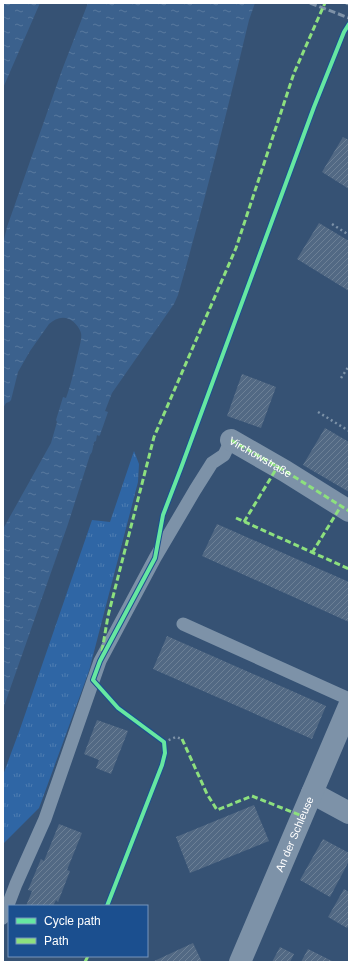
<svg xmlns="http://www.w3.org/2000/svg" width="352" height="965" viewBox="0 0 352 965" font-family="Arial,sans-serif">
<defs>
<pattern id="grass-tufts" width="24" height="20" patternUnits="userSpaceOnUse"><rect width="24" height="20" fill="#2f66a5"/><path d="M3 7l-1-3M5 7V3M7 7l1-3M15 17l-1-3M17 17v-4M19 17l1-3" fill="none" stroke="#4e7db2"/></pattern>
<pattern id="water-ripples" width="26" height="14" patternUnits="userSpaceOnUse"><rect width="26" height="14" fill="#3b618d"/><path d="M2 4q2-2 4 0t4 0M15 11q2-2 4 0t4 0" fill="none" stroke="#58799e"/></pattern>
<pattern id="building-hatch" width="6" height="6" patternUnits="userSpaceOnUse"><rect width="6" height="6" fill="#526984"/><path d="M-1 1l2-2M0 6l6-6M5 7l2-2" fill="none" stroke="#6c8096"/></pattern>
</defs>
<rect width="100%" height="100%" fill="#365274"/>
<path fill="url(#grass-tufts)" d="M134,451L139,464L138,482L89,671L42,800L39,808L3,844V775L20,729L92,520L110,522Z"/>
<path fill="url(#water-ripples)" d="M3,3H40L3,88Z
M88,3H255L249,20C227,112 204,204 178,295L174,304L112,393L105,411L108,412L100,435L99,436L97,435L96,441L94,442L92,452L90,455L68,524L3,709V529L51,443L57,422L56,420L63,397L66,398C72,382 75,365 79,349C80,344 82,338 81,333C79,327 75,322 69,319C61,316 55,319 49,324L30,351L18,372L11,400L9,402L6,403L3,408V244L7,227L62,70Z"/>
<path fill="url(#building-hatch)" d="M343,137L349,140V189L322,172Z
M319,223L349,241V291L297,259Z
M242,374L276,387L261,428L227,416Z
M325,428L349,442V492L303,465Z
M217,524L349,582V622L202,556Z
M167,636L326,706L312,739L153,669Z
M97,720L128,731L111,774L96,768L99,760L84,754Z
M254,805L269,841L190,873L176,837Z
M59,824L82,833L67,870L70,871L58,902L56,900L53,906H26L32,891L28,890L41,859L44,861Z
M323,839L349,853V861L330,897L300,880Z
M344,889L349,892V924L347,928L328,917Z
M193,943L202,962H152Z
M280,947L294,954L290,962H272Z
M308,949L334,962H301Z"/>
<g fill="none" stroke-linecap="round" stroke-linejoin="round">
<path stroke="#7d92a8" stroke-width="2.5" stroke-dasharray="2 3" stroke-linecap="butt" d="M332,224L349,235
M341,378L349,366
M318,412L349,431
M164,742L176,737L182,739"/>
<path stroke="#7d92a8" stroke-width="13" d="M183,624L349,699
M3,918L16,884L45,819L100,661L155,558L195,490L212,463L224,455L231,440"/>
<g stroke="#7d92a8" stroke-width="22">
<path id="s1" d="M231,440L285,471L349,511"/>
<path d="M312,793L349,813"/>
<path id="s2" d="M240,962L349,706"/>
</g>
<path stroke="#7e92a7" stroke-width="3" stroke-dasharray="7 3" stroke-linecap="butt" d="M310,3L349,18
M346,3L349,4"/>
<path stroke="#8de07e" stroke-width="3" stroke-dasharray="6 3" stroke-linecap="butt" d="M231,440L285,471L349,511
M236,518L349,569
M244,522L278,466
M312,553L341,506
M102,651L108,616L154,437L236,248L294,73L325,3
M182,739L207,794L217,810L252,796L302,816
M85,962L88,956"/>
<g stroke="#1b4f8f" stroke-width="6">
<path id="cycleway" d="M107,906L162,765L165,753L164,742L118,708L93,680L100,661L155,558L163,515L181,468L314,107L344,32L349,24"/>
</g>
<use href="#cycleway" stroke="#66e7a1" stroke-width="4"/>
</g>
<g text-anchor="middle" stroke-width="3" stroke-linejoin="round" paint-order="stroke">
<g font-size="11" fill="#fff" stroke="#1b4f8f">
<text dy="4" stroke="none"><textPath href="#s1" startOffset="34">Virchowstraße</textPath></text>
<text dy="4" stroke="none"><textPath href="#s2" startOffset="139">An der Schleuse</textPath></text>
</g>
</g>
<rect width="352" height="965" fill="none" stroke="#ffffff" stroke-width="8"/>
<rect x="8" y="905" width="140" height="52" fill="#1b4f8f" stroke="#7695bc"/>
<rect x="16" y="918" width="20" height="6" fill="#66e7a1" stroke="#7695bc"/>
<text x="44" y="925" font-size="12" fill="#ffffff">Cycle path</text>
<rect x="16" y="938" width="20" height="6" fill="#8de07e" stroke="#7695bc"/>
<text x="44" y="945" font-size="12" fill="#ffffff">Path</text>
</svg>
